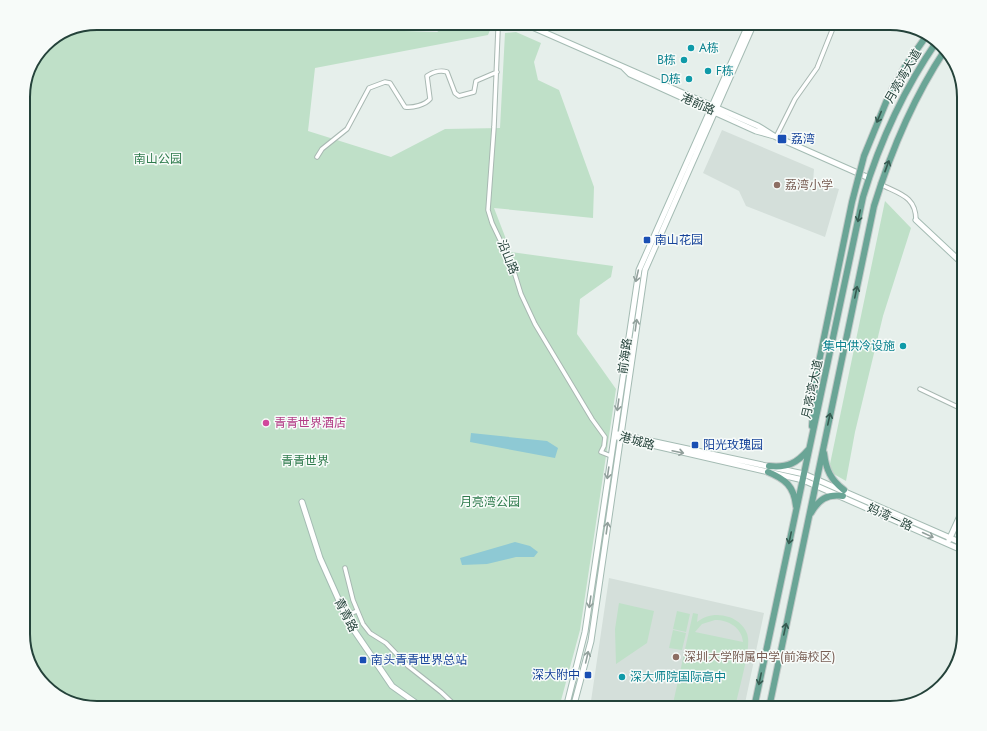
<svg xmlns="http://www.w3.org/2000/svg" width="987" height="731" viewBox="0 0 987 731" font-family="Jost,'Noto Sans SC',sans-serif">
<rect width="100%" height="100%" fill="#e6efeb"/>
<path fill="#d4dfda" d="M722,130L814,169L813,182L839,189L825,237L746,206L739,191L703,173Z
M609,578L764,613L744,708H590Z"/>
<path fill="#bfe0c8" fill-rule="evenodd" d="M97,23H402L404,31L437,32L451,23H493L488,35L315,68L308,131L391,157L445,129L500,128L505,33L516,32L541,43L534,62L538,80L559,90L594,187L593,218L494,208L511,252L613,266L611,277L580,299L577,334L616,389L580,630L559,708H97L52,693L31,667L23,639V92L31,64L48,42Z
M885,201L911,228L883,316L855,432L846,481L832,473L830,464Z
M619,603L654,611L647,643L616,664L615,629Z
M677,611L690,614L686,632L673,629Z
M693,613L698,614L697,622C706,615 717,613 729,617C738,620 747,628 748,638C750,652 738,692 735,708H714L680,701L682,708H672ZM715,620C729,620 742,628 743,642L695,632L702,624Z
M673,630L686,633L682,650L669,648Z"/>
<path fill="#8ec9d4" d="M471,433L547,441L558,448L555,458L470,442Z
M515,542L530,546L538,552L534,557H516L487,564L462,565L460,558Z"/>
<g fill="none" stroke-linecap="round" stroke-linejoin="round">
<g stroke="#a8b8b2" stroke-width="5.5">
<path id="street" d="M498,30L494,127L488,210L492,223L512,265L521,294L535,324L592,419L605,437L604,446L601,452L611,456
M776,137L795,99L817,68L835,23
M317,157L322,149L347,129L369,88L385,82L390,83L405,107C413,108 425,105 430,99L427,76C433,72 441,70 447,72L455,93L459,96L474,92L476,81L497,72
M880,184C899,194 916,196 916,220
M920,389L964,410
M345,568L353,600L363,624L370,633L386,643L408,666L441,692L458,708
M345,616L357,611"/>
</g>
<g stroke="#a4bbb3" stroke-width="7">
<path id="secondary" d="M523,23L758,126L774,136
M624,68L630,74L756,131L774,136L869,178
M916,220L964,265
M618,434L804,474L964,544
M617,437L803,480L964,551
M302,502L320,558L349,623L392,686L423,708
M949,540L964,507
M566,708L585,632L639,270L749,23
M573,708L591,641L645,270L754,23"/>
</g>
<g stroke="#c2cac8" stroke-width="8">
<path id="primary" d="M812,426L816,376
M824,453C826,470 831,480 844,490
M769,466C788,468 797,463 809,449
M768,472C785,479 794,486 796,506
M811,513C819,499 827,494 843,496
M754,708L863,197C880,141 904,89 937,41
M769,708L874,206C891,151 913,98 945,50"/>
</g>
<use href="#street" stroke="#fff" stroke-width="3.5"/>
<use href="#secondary" stroke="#fff" stroke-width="5"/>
<use href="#primary" stroke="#6aa596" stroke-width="6"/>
<g stroke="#c2cac8" stroke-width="8" stroke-linecap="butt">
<path id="primary-bridge" d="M816,376L852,202L864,156L889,95L906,65L927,35"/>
</g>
<use href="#primary-bridge" stroke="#6aa596" stroke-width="6"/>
</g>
<defs><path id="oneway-shaft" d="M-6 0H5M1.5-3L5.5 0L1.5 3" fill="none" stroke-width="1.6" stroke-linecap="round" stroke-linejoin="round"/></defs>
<g stroke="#365b51">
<use href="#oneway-shaft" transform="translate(879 117) rotate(112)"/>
<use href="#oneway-shaft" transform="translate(887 166) rotate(-70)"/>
<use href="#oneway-shaft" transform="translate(859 216) rotate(102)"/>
<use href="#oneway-shaft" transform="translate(856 292) rotate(-78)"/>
<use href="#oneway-shaft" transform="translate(829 419) rotate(-78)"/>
<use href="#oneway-shaft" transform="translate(790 538) rotate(102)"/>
<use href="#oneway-shaft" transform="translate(785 629) rotate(-78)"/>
<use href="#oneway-shaft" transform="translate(760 679) rotate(102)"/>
</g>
<g stroke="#92a09c">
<use href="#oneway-shaft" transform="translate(637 276) rotate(103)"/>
<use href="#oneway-shaft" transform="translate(636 325) rotate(-82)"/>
<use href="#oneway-shaft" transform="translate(618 405) rotate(98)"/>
<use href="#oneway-shaft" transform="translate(678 452) rotate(12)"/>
<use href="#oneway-shaft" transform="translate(608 473) rotate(98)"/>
<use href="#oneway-shaft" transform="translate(607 528) rotate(-82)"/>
<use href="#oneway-shaft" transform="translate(928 535) rotate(25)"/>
<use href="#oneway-shaft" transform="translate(590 602) rotate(98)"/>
<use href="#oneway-shaft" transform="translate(587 657) rotate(-77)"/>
</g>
<g fill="#0f9aa8" stroke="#f7fbf9" stroke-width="1.5">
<circle cx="691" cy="48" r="4"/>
<circle cx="684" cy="60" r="4"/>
<circle cx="708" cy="71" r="4"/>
<circle cx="689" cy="79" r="4"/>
<circle cx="903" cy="346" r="4"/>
<circle cx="622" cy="677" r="4"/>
</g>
<g fill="#1a4fb4" stroke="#f7fbf9" stroke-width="1.5">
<rect x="777" y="134" width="10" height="10" rx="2"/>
<rect x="643" y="236" width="8" height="8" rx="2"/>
<rect x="691" y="441" width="8" height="8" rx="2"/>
<rect x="359" y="656" width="8" height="8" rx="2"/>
<rect x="584" y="671" width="8" height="8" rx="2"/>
</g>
<g fill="#8d6e63" stroke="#f7fbf9" stroke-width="1.5">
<circle cx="777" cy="185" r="4"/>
<circle cx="676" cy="657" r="4"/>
</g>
<circle fill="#d1479c" stroke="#f7fbf9" stroke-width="1.5" cx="266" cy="423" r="4"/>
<g text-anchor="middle" stroke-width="3" stroke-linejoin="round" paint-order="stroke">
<g font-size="12" fill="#0d838f" stroke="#f7fbf9" text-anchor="start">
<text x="699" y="52">A栋</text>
<text x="676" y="64" text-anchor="end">B栋</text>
<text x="716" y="75">F栋</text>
<text x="681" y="83" text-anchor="end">D栋</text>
<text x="895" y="350" text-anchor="end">集中供冷设施</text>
<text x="630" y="681">深大师院国际高中</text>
</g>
<g font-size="12" fill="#24423a" stroke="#f7fbf9">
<text transform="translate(903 76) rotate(-60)" y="4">月亮湾大道</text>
<text transform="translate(698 104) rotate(24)" y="4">港前路</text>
<text transform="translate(508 257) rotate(68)" y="4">沿山路</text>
<text transform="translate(625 356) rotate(-82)" y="4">前海路</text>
<text transform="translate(812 389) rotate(-78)" y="4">月亮湾大道</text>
<text transform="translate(637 441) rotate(16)" y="4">港城路</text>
<text transform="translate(890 517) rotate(25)" y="4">妈湾一路</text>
<text transform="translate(346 615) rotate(63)" y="4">青青路</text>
</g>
<g font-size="12" fill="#164399" stroke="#f7fbf9" text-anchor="start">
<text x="791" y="143">荔湾</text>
<text x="655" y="244">南山花园</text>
<text x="703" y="449">阳光玫瑰园</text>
<text x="371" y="664">南头青青世界总站</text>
<text x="580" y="679" text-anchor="end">深大附中</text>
</g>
<g font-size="12" fill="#2d7a4b" stroke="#f7fbf9">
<text x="158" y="163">南山公园</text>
<text x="305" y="465">青青世界</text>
<text x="490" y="506">月亮湾公园</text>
</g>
<g font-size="12" fill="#785e54" stroke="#f7fbf9" text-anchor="start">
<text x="785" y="189">荔湾小学</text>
<text x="684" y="661">深圳大学附属中学(前海校区)</text>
</g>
<g font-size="12" fill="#b23c85" stroke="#f7fbf9" text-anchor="start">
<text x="274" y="427">青青世界酒店</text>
</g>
</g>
<path d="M0 0H987V731H0ZM97 30H890A67 67 0 0 1 957 97V634A67 67 0 0 1 890 701H97A67 67 0 0 1 30 634V97A67 67 0 0 1 97 30Z" fill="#f7fbf9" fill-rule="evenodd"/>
<path fill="none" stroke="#24423a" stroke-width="2" d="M97 30H890A67 67 0 0 1 957 97V634A67 67 0 0 1 890 701H97A67 67 0 0 1 30 634V97A67 67 0 0 1 97 30Z"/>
</svg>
